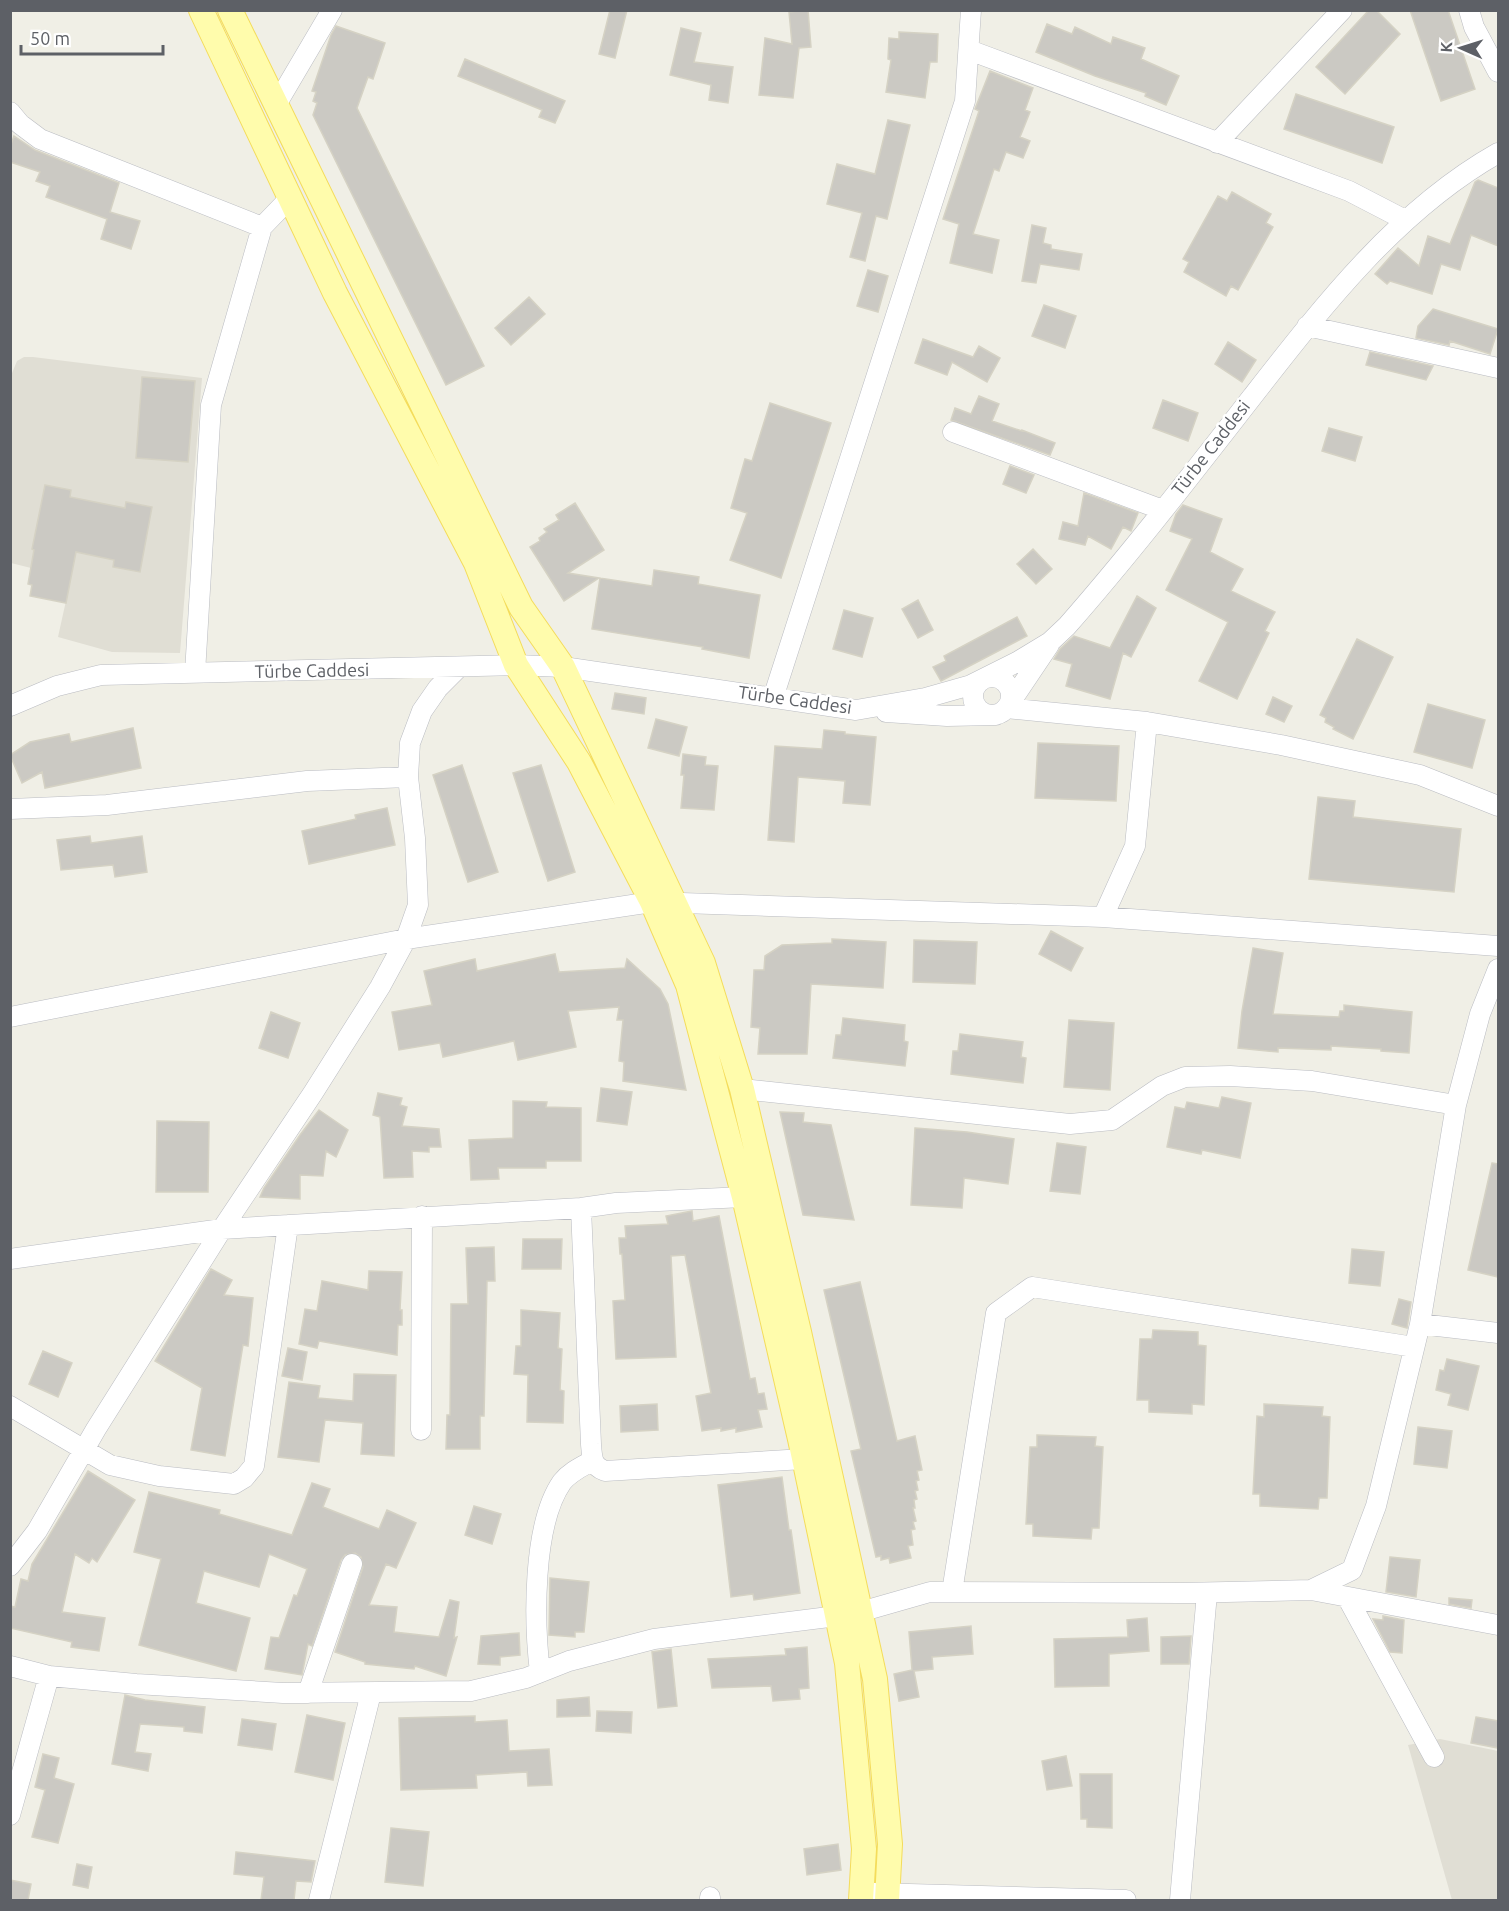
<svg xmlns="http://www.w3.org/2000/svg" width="1509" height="1911" viewBox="0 0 1509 1911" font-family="Ubuntu,sans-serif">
<rect width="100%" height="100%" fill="#f0efe6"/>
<path fill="#e0ded4" d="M24,357H33L202,378L180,653L112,652L58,637L71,578L11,563L10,378L17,361Z
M1440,1739L1498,1751V1900H1452L1408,1745Z"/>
<path fill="#cbc9c3" stroke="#d5d2c4" stroke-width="1.5" d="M610,10H627L615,58L599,54Z
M808,10L811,47L799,48L793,98L759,95L765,38L792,44L789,12Z
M1369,10H1376L1400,34L1345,94L1316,67Z
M1410,10H1448L1475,89L1441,101Z
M1047,24L1072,34L1075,27L1111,44L1113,37L1145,48L1141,59L1179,76L1166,105L1145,96L1146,93L1095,76L1036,52Z
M336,26L385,43L373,79L368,77L357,108L484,366L446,385L313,115L317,103L313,101L316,92L312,91L331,35Z
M681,28L701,33L694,62L733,67L728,103L709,100L711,85L670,75Z
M899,32L938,34L937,62H930L925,98L886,92L891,60L888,59L889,38L899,39Z
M465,59L565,101L555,123L539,117L542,110L458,76Z
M990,71L1033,88L1025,110L1030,112L1020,137L1030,141L1023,158L1006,152L999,171L994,169L973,234L999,240L992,273L950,263L959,224L943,219L979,111L975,109Z
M1296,94L1394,127L1382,163L1284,129Z
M888,120L910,125L887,219L876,216L865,261L850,257L862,213L827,204L837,164L875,174Z
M14,136L35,150L119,183L110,212L140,221L131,249L101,239L107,219L46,197L50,186L36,181L40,172L10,162V147Z
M1478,180L1498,188V246L1471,235L1460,270L1441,264L1432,294L1390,281L1387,284L1375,274L1398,248L1419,266L1428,236L1450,244L1475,182Z
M1232,192L1271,214L1266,223L1273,227L1238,290L1231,286L1226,296L1184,272L1189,262L1183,259L1218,196L1227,201Z
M1032,225L1046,228L1043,243L1051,245V249L1082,254L1079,270L1040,264L1036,283L1022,281Z
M868,270L888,276L878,312L857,306Z
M529,297L545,314L511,345L495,328Z
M1044,305L1076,316L1065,348L1032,336Z
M1433,309L1498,329L1490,354L1450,341L1449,345L1416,338L1418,326Z
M923,339L973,357L979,346L1000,358L987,382L952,362L947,375L915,363Z
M1228,342L1256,360L1242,382L1215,364Z
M1370,352L1433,366L1426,380L1366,365Z
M142,377L195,381L188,462L136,458Z
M979,396L999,404L992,421L1022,431V430L1055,443L1050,455L951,420L955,408L971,414Z
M1163,400L1198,413L1188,441L1153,428Z
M770,403L831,423L781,578L730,560L747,513L731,508L745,459L752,461Z
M1329,428L1362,437L1355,461L1322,451Z
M1010,466L1034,475L1026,493L1003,484Z
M45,485L71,490L70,497L125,508L126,502L152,507L140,572L113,567L114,560L76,552L66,603L30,596L32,585L28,584L34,550L32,549Z
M1084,493L1138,513L1131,531L1123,527L1111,549L1088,536L1085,545L1059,539L1063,522L1078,526Z
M575,503L604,550L568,573L599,578L564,601L530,547L540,541L539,538L547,532L544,529L559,520L556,515Z
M1183,505L1222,519L1210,552L1243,569L1231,591L1275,612L1265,631L1269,633L1237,699L1199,681L1228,622L1166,590L1192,539L1170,531L1176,514Z
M1033,549L1052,569L1036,584L1017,564Z
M654,570L699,577L698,584L760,595L749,658L702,649L703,647L592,629L600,578L652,586Z
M1137,596L1156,608L1131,657L1123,653L1110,699L1066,686L1072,664L1054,659L1060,649L1074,636L1110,648Z
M918,600L933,630L918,638L902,609Z
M844,610L873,618L862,657L833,649Z
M1017,617L1027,636L941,681L933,667L946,661L944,656Z
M1357,639L1393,657L1353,739L1333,729L1334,727L1325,722L1326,718L1320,715Z
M615,693L646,698L644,714L612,709Z
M1273,697L1292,706L1284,722L1266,714Z
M1428,704L1485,720L1472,768L1414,752Z
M656,719L687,727L679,756L648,748Z
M133,728L141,768L45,788L42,772L22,783L10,755L30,742L69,734L71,742Z
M824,730L845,732V734L876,737L870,805L843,803L845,781L798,777L794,842L768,840L775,746L822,749Z
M1038,743L1119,746L1116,801L1035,798Z
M683,754L706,757L705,765L718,766L714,810L681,808L684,775H681Z
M462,765L498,872L468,882L433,775Z
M541,765L575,872L548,881L513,773Z
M1318,797L1355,801L1353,817L1461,829L1454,892L1309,879Z
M387,808L395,845L309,864L302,831L356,819L355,815Z
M90,836L91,843L142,836L147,872L115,877L113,865L61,870L57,840Z
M1051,931L1083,948L1071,971L1039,954Z
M832,939L886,942L883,988L811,984L807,1054H758L760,1028L751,1027L754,970H764L765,956L782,945L832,943Z
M914,940L977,942L975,984L913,982Z
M1253,948L1283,953L1273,1014L1339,1017L1340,1011H1344V1005L1412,1012L1409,1053L1381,1051V1049L1331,1046V1050L1278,1048V1052L1238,1048L1242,1011Z
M555,954L559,972L625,968L627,959L660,989L668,1004L686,1090L623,1081L624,1062L619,1061L623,1020H617L619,1007L568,1011L576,1047L518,1060L514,1041L443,1057L440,1043L399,1050L392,1012L432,1005L424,971L475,959L477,971Z
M271,1012L300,1023L288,1058L259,1048Z
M843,1018L905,1025L904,1041L908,1042L905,1066L833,1058L836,1035H841Z
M1069,1020L1114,1023L1110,1090L1064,1087Z
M960,1034L1023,1042L1021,1057L1026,1058L1023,1083L951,1074L953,1051H958Z
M601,1088L632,1092L627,1125L597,1121Z
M378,1093L402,1098L400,1105L407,1107L402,1126L439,1129L441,1147H429V1152L412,1151L413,1177L384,1178L380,1117L373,1115Z
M1222,1097L1251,1103L1240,1158L1202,1150L1201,1154L1167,1147L1175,1107L1185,1109L1187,1102L1219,1108Z
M513,1101L547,1102L546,1107L581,1108V1161H546V1168H498L499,1179L471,1180L469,1140L513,1138Z
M319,1110L348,1130L336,1157L326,1151L323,1176L300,1175V1199L260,1197L264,1188L300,1135Z
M780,1112L804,1113L803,1122L831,1125L854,1220L803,1215Z
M157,1121L209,1122L208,1192H156Z
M915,1128L967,1132L1014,1139L1008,1184L964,1178L962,1208L911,1205Z
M1057,1143L1086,1147L1080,1194L1050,1191Z
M1492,1163L1498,1164V1277L1468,1270Z
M692,1211L693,1221L719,1216L750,1379L755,1378L758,1394L764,1393L767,1409L758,1410L762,1427L736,1432V1428L721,1431V1428L702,1431L696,1396L711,1393L685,1255L671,1256L676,1357L616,1359L613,1301L625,1300L622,1254H620L619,1238H626L625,1226L668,1224L666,1216Z
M523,1239H562L561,1269H522Z
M494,1247L495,1281H487L484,1416H480V1449H446L447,1415H450L451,1304H468L466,1248Z
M1352,1249L1384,1252L1380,1286L1349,1283Z
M211,1269L232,1280L224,1295L253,1298L248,1346L243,1345L225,1456L191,1450L202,1388L155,1361Z
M369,1271L402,1272L400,1310H402V1325H398L397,1355L319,1341L317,1348L299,1344L305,1309L317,1311L322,1281L368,1290Z
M860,1282L897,1441L915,1436L922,1470L917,1471L919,1480L916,1481L918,1490L915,1491L917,1499L914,1500L915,1508H913L916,1521L913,1522L915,1529L911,1530L913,1545L908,1546L911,1558L890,1563L889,1558L881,1560V1556L876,1557L851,1451L861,1449L824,1290Z
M1399,1299L1411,1302L1407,1328L1392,1324Z
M521,1310L560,1313L558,1348L562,1349L560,1390L564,1391L563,1423L527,1422L528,1375L514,1374L516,1346H521Z
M1153,1330L1198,1332V1345L1206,1346L1204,1405L1192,1404V1414L1149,1412V1400H1137L1140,1339H1152Z
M288,1348L307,1352L302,1380L282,1376Z
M43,1351L72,1363L58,1397L29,1384Z
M1447,1359L1479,1366L1468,1410L1448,1405L1451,1394L1436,1390L1440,1370L1444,1371Z
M354,1374L396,1375L394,1456L361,1454L363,1423L325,1420L319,1462L278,1457L289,1382L320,1386L318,1398L353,1401Z
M657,1404L658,1430L621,1432L620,1406Z
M1264,1404L1323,1407L1322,1416L1330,1417L1327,1498H1319L1318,1509L1260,1506V1494H1253L1257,1416L1264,1417Z
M1418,1427L1452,1431L1447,1468L1414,1464Z
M1037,1435L1096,1437L1095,1446L1103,1447L1099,1528H1092L1091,1539L1033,1536V1524H1026L1030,1447H1037Z
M88,1471L135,1500L97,1562L92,1558L89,1563L75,1554L62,1612L105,1618L99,1651L71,1647L72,1642L10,1628V1606L15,1607L21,1579L28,1581L32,1564Z
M782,1477L789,1530H791L800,1593L754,1600L753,1594L731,1597L718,1485Z
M312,1483L330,1489L323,1507L379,1529L387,1510L416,1523L396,1568L386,1564L369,1605L397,1607L394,1632L439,1637L450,1600L459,1602L454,1638L457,1637L446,1676L415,1666L414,1669L365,1664V1662L335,1652L363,1567L361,1557L355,1553L345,1555L341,1560L312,1646L308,1644L302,1675L265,1669L271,1637L279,1638L294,1595L297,1596L307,1569L269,1554L259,1587L204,1571L196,1603L250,1618L236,1671L139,1645L161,1559L134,1552L149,1492L220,1510L219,1514L292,1535Z
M474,1506L501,1514L492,1544L465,1535Z
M1390,1557L1420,1560L1416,1597L1386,1592Z
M550,1578L589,1582L584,1632H575V1637L549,1635Z
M1449,1598L1472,1600L1471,1608L1449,1604Z
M1383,1616L1404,1620L1402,1653L1390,1652L1373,1619L1383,1620Z
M1147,1618L1149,1651L1109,1654V1686L1055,1687L1054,1639L1128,1637L1127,1620Z
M971,1626L973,1654L932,1657L933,1669L914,1671L919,1697L899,1701L894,1674L912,1670L909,1632Z
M519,1633L520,1655L500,1657V1665L478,1664L481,1636Z
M1191,1636L1189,1664H1161V1637Z
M807,1647L809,1688L799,1689L800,1699L773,1701L771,1686L712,1688L708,1659L786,1655L785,1649Z
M671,1649L677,1706L658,1708L652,1652Z
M125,1695L145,1700L205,1707L202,1733L184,1731V1727L140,1724L135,1752L151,1754L148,1771L112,1764Z
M589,1697L590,1716L557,1717V1700Z
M597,1711L632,1712L631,1733L596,1731Z
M307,1715L345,1723L333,1780L295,1772Z
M475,1716V1722L507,1720L509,1751L549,1749L552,1785L528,1786L527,1772L476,1775L477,1788L401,1790L399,1718Z
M1476,1717L1498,1721V1748L1471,1743Z
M242,1719L276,1724L272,1750L238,1745Z
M43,1754L59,1758L54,1778L74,1784L58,1843L32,1837L45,1790L35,1787Z
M1066,1756L1072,1786L1047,1790L1042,1761Z
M1080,1774H1112V1828L1087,1827V1819H1081Z
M391,1828L429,1832L423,1886L385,1882Z
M838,1844L841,1870L807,1875L804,1849Z
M236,1852L315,1861L311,1882L296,1881L294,1900H261L264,1877L234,1874Z
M77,1864L92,1867L88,1888L73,1885Z
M10,1880L31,1884L28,1900H10Z"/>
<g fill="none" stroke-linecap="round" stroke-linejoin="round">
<g stroke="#babcc2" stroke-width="21">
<path id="minor" d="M1469,10L1474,27L1498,72
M969,50L1349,191L1405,220
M276,105L332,10
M10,112L20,124L40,139L262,227
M1217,143L1342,10
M1307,326L1498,368
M953,432L1163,510
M195,673L211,405L262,227L290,198
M973 696a19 19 0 1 1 38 0a19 19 0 1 1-38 0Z
M773,698L965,101L971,10
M1010,703L1049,645
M10,706L57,686L101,675L516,665L563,667L856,710L925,698L971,685L1017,662L1050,642L1067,626C1132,552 1192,474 1252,397C1323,306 1397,210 1498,153
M1006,708L1147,722L1281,745L1420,775L1498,806
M886,712L947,716L996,715
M10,809L107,805L307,781L408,777
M1103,917L1135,846L1147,722
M10,1017L406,939L652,902L1103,917L1498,946
M742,1089L1070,1124L1112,1120L1162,1086L1185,1077L1230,1076L1312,1081L1456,1105
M581,1208L591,1444C592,1458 592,1466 605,1471L804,1459
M10,1259L222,1229L581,1208L616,1203L744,1197L757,1198
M1420,1324L1498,1333
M10,1406L110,1465L159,1476L234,1484L244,1478L254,1466L288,1225
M421,1430L422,1216
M10,1566L37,1531L96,1429L222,1229L313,1093L380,987L406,939L418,905L415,838L408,777L410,743L422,711L438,688L459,667
M1311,1590L1498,1625
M952,1592L996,1313L1032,1287L1414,1347
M1347,1597L1434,1757
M10,1666L49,1676L136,1684L283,1693L471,1691L526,1678L569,1661L654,1639L837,1616L860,1612L930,1592L1181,1593L1311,1590L1352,1570L1376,1506L1420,1324L1456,1105L1480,1014L1498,969
M540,1672C534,1623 532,1525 562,1482C570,1472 581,1467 592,1461
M308,1693L352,1564
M10,1815L49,1676
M873,1893L1126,1900
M319,1900L371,1693
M710,1900V1897
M1180,1900L1207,1593"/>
</g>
<g stroke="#f4dc5b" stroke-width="26">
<path id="major" d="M201,10L335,293L476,563L516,665L579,762L652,902L688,985L744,1197L800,1439L847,1663L864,1849L861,1900
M230,10L521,607L563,667L703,963L742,1089L799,1332L875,1679L890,1844L887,1900"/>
</g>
<use href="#minor" stroke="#fff" stroke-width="20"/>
<use href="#major" stroke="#fffcac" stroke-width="24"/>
</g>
<g text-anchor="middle" stroke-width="5" stroke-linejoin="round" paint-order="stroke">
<g font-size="18" fill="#5d6066" stroke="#fff">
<text transform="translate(1211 448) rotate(-52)" y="6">Türbe Caddesi</text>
<text transform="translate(312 671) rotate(-1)" y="6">Türbe Caddesi</text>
<text transform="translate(795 700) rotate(8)" y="6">Türbe Caddesi</text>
</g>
</g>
<rect width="1509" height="1911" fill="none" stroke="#5d6066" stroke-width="24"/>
<g transform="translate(1461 48) rotate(273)" stroke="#ffffff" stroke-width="4.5" paint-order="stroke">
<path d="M0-4.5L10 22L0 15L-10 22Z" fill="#5d6066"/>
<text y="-9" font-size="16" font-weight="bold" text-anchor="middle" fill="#5d6066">K</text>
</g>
<path d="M21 45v9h142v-9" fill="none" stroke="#5d6066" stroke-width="3"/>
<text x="30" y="45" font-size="18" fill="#5d6066" stroke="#ffffff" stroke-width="4.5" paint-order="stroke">50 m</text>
</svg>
